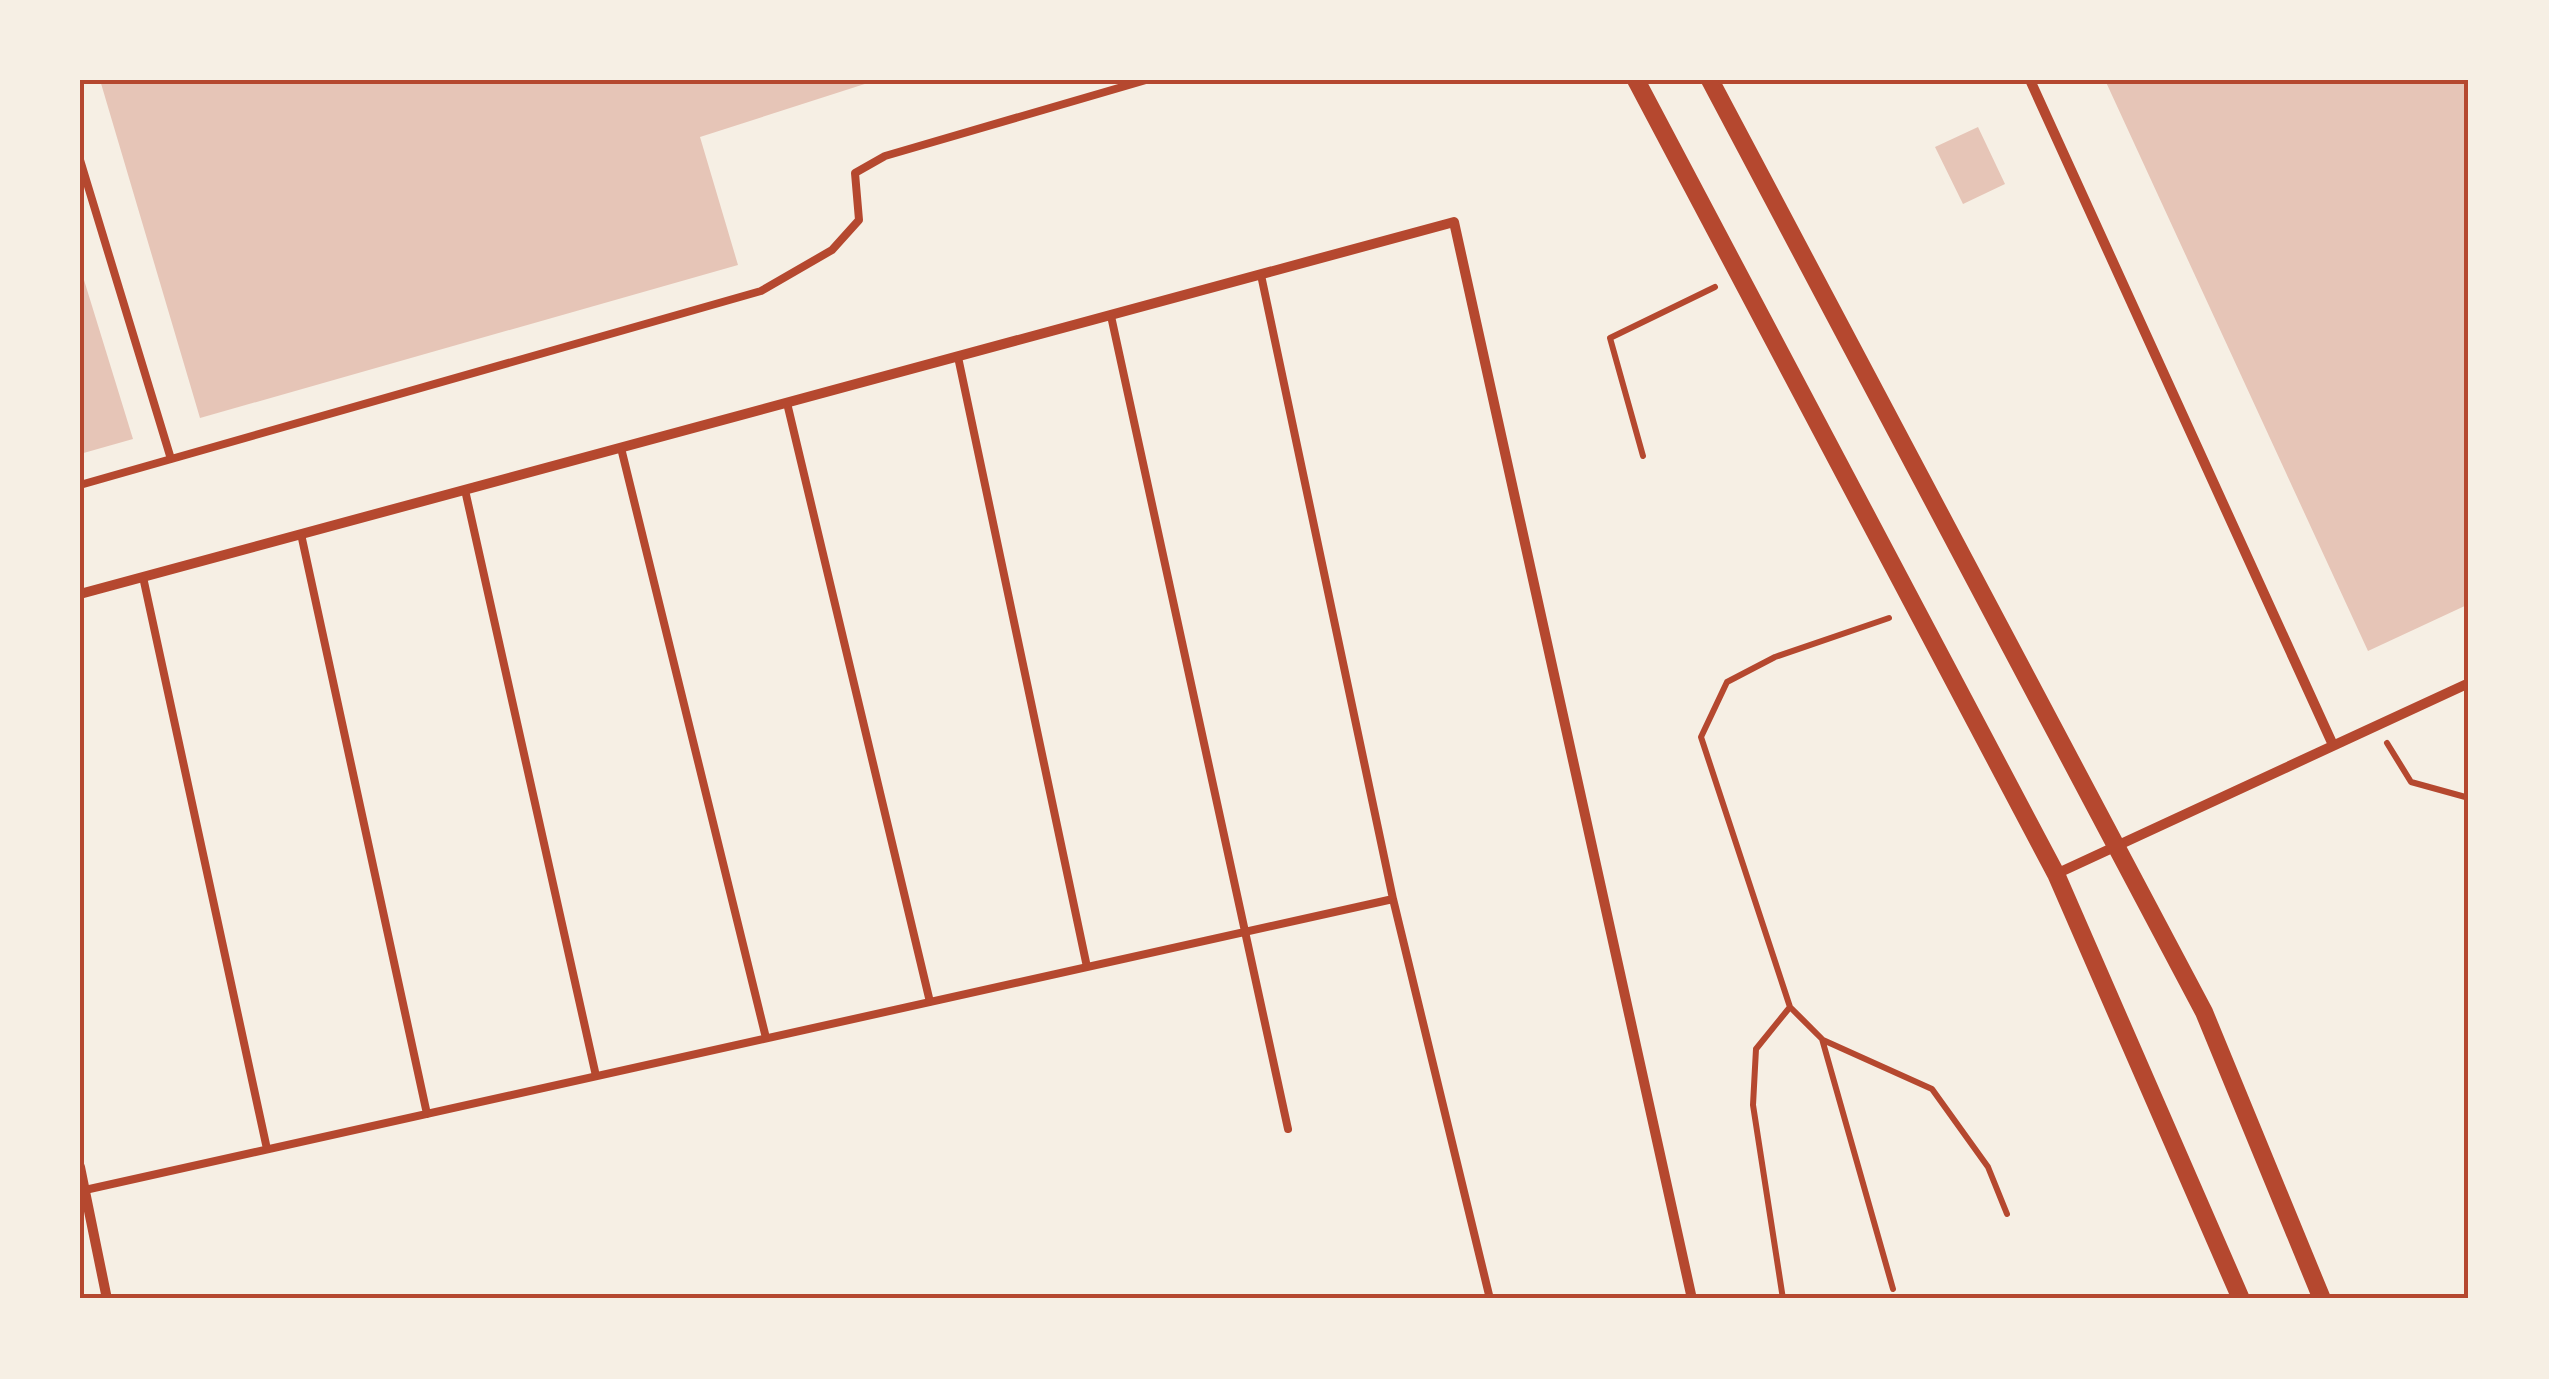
<svg xmlns="http://www.w3.org/2000/svg" width="2549" height="1379" viewBox="0 0 2549 1379" font-family="Barlow,sans-serif">
<rect width="100%" height="100%" fill="#f6efe4"/>
<path fill="#e6c5b7" d="M100,80H874V81L700,137L738,265L200,418Z
M2105,80H2469V604L2368,651Z
M1978,127L2005,184L1963,204L1935,147Z
M80,267L133,439L80,454Z"/>
<g fill="none" stroke-linecap="round" stroke-linejoin="round">
<path stroke="#b5482f" stroke-width="6" d="M1643,456L1610,338L1715,287
M1889,618L1775,657L1727,682L1701,737L1790,1007L1822,1039L1893,1289
M2387,743L2411,782L2469,798
M1823,1040L1932,1089L1988,1167L2007,1214
M1783,1299L1753,1105L1756,1049L1790,1007"/>
<path stroke="#b5482f" stroke-width="8" d="M80,160L171,459
M1261,275L1393,899L1490,1299
M1111,316L1288,1129
M958,357L1087,967
M787,403L930,1002
M621,448L766,1038
M80,485L761,291L832,250L859,220L855,173L885,156L1146,80
M465,490L596,1076
M301,534L427,1114
M143,577L267,1149
M85,1190L1393,899"/>
<path stroke="#b5482f" stroke-width="10" d="M2030,80L2333,745
M80,594L1454,222L1692,1299
M2056,874L2469,683
M80,1167L107,1299"/>
<path stroke="#b5482f" stroke-width="18" d="M1636,80L2056,874L2241,1299
M1710,80L2204,1012L2322,1299"/>
</g>
<rect width="2549" height="1379" fill="none" stroke="#f6efe4" stroke-width="165"/>
<rect x="82" y="82" width="2384" height="1214" fill="none" stroke="#b5482f" stroke-width="4"/>
</svg>
